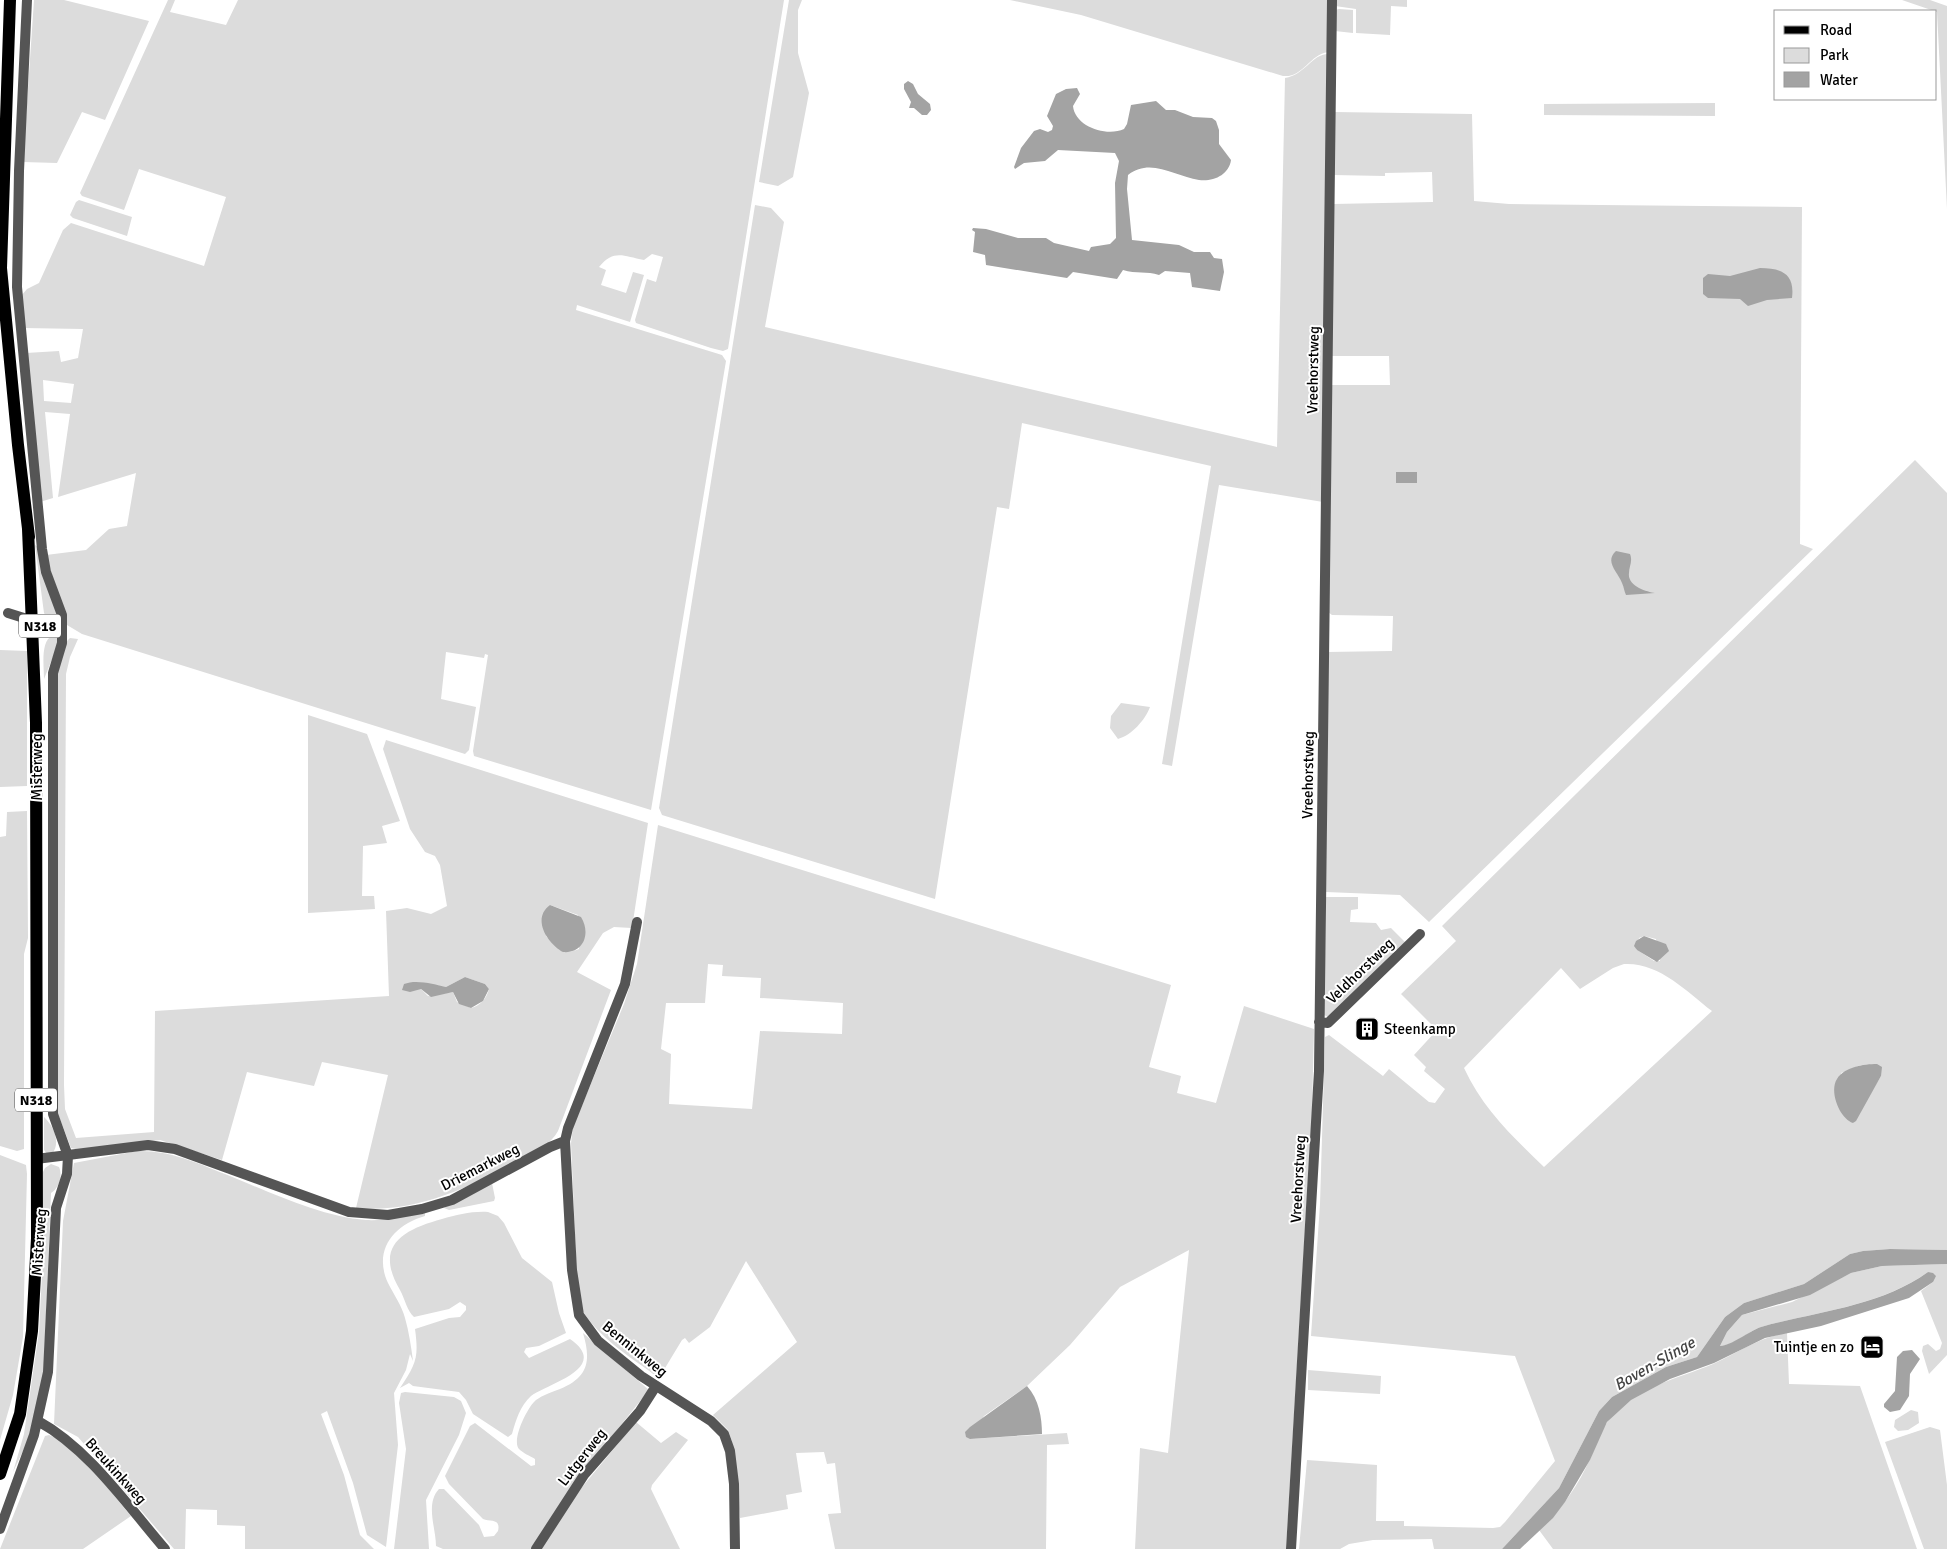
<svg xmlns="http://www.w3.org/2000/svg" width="1947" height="1549" viewBox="0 0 1947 1549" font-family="Signika,sans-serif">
<rect width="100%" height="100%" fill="#fff"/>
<path fill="#dcdcdc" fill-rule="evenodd" d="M34,0H64L149,21L105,120L82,112L57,163L23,162Z
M168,0H175L170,12L226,25L238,0H784L728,349L723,351L711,348L636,323L635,320L647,279L656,282L663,257L652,254L644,260C623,256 614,249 599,267L606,270L601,285L626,293L633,272L644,275L630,322L577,305L576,310L722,355L726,361L651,810L474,756L473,751L488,655L485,654L484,658L446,652L441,699L476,707L469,750L465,754L82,634L67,625L46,555L86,550L109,529L127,526L136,473L58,497L70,414L45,412L53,498L40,502L26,353L59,351L61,362L78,358L83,329L23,328L21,296L27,289L39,283L63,230L71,223L204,266L226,197L139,169L124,210L82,196L80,193ZM43,380L74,384L71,403L44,401Z
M789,0H802L798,10V53L809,93L793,177L778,186L759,182Z
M1010,0H1329L1328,52C1309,55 1303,78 1283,76L1081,15Z
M1335,0H1407V7L1391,6L1390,35L1356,33V9L1335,6Z
M1902,0H1930L1947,6V209L1937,12Z
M1339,9L1353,10V33L1335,31V10Z
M1328,54L1323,502L1219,485L1172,766L1162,764L1211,466L1022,423L1009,509L997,507L935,899L662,815L659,808L755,205L771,208L784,222L765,327L1277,447L1285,78C1305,75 1312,54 1328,54Z
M1715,103V116L1544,115V104Z
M1334,112L1472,114L1474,201L1509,204L1802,207L1800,544L1813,549L1429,922L1400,895L1326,892L1327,652L1392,651L1393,616L1332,615L1328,612L1331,385H1390L1389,356H1331L1333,204L1433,202L1432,172L1385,173V176L1333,175Z
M79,200L132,217L127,236L73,218L70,215L76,202Z
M1915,460L1947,493V1250L1890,1249L1863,1251L1850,1254L1804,1284L1744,1303L1725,1317L1697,1357L1666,1367L1612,1397L1599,1411L1559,1488L1502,1549H1434L1432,1539L1373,1540L1349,1544L1340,1549H1299L1307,1460L1377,1465L1376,1521H1404V1526L1493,1528L1500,1527L1505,1522L1555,1461L1515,1356L1311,1336L1320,1204L1325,1037L1329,1035L1383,1076L1389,1069L1429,1102L1435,1103L1445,1089L1424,1071L1426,1067L1414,1055L1437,1030L1401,994L1456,941L1442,926ZM1644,936L1656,939L1660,961H1654L1636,949L1639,938ZM1624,964C1659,962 1686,991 1712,1011L1544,1167C1512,1136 1483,1109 1464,1068L1561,968L1580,989L1613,968ZM1861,1065L1881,1076L1853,1123L1841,1073Z
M35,545L38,547L58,618L54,622L49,621L44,613Z
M53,635L58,637L57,647L44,679C44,666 40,641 53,635Z
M70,638L78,639L70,657L66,674L64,1085L65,1109L76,1138L154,1132L155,1011L389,996L386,911L407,908L431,914L447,906L440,865L435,856L425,852L410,829L383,749L386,740L648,823L632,928L614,927L603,933L577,972L611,990L558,1131C551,1145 535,1150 522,1158C472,1187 415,1214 356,1208L388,1075L322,1062L314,1086L247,1072L222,1160L160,1140L80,1150L71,1148L57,1111L56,677L66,642ZM550,905L578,915L579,949C564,956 554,946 546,936ZM465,977L485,984L489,989C487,998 480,1006 471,1008L457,1002L453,992L428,996L421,989H416L414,982L446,987Z
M0,650L27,651V786L0,787Z
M1121,703L1150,707C1145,720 1132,735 1118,739L1110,728L1111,716Z
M308,715L367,734L400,821L382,826L387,843L363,846L362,896H374L375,909L308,913Z
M27,811L28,938L24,954V1149L17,1151L0,1146V837L6,836L7,812Z
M658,825L1171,985L1149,1067L1181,1076L1177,1093L1216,1103L1244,1006L1314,1029L1312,1112L1286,1549H1135L1140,1448L1168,1453L1189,1250L1120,1287L1070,1345L1027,1386L984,1416L970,1439L1067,1433L1069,1444L1047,1445L1046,1549H835L828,1514L841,1513L835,1463L827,1464L824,1452L796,1453L802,1492L786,1495L788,1509L740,1518L732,1441L728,1430L713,1415L797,1342L746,1261L710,1327L689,1343L685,1338L682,1340L659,1378C629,1356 596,1337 578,1303L571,1143L573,1127L624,1004L637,964ZM708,964L723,965L722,976L761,978L760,998L843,1003L842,1034L760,1031L752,1109L669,1104L671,1054L661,1049L666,1003H705Z
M1326,897H1358V909L1351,910L1350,922L1376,923L1381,930L1391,928L1405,942L1328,1017L1324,1015Z
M44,1117C54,1126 61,1143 52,1154H47L44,1150Z
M137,1151C169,1150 195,1162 225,1174C267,1191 321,1217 366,1220C386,1221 404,1216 423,1212L425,1213V1216C393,1225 373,1251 388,1283C394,1295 402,1306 405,1318C409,1332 411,1346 413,1361L410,1354L406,1370L394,1393L398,1445L386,1547L367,1535L353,1483L327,1411L321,1414L344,1475L360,1535L374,1549H245V1526L217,1525V1510L186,1509L185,1549H174L78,1437L54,1424L63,1221L74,1163Z
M0,1155L26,1165L27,1174L23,1337L13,1395L0,1440Z
M51,1164L59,1167C63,1176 59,1188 51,1193L43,1387L31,1434L13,1472L24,1434L39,1332L43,1255V1172L45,1168Z
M492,1183L495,1198L494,1201L449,1210L444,1208Z
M488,1212L498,1216L504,1223L522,1258L552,1282L559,1313L566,1333L539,1346L526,1348L524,1352L529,1358L570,1339C612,1368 546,1384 531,1396C520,1406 516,1420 512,1434L508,1437L473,1414L466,1400L459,1392L413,1386L409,1383L400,1388C416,1364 419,1358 415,1329L449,1318L460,1317L466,1310V1306L460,1302L449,1309L414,1317C407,1311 405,1299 400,1290C374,1246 402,1230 442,1219C457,1215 472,1211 488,1212Z
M1947,1264V1355L1929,1374L1922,1351L1923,1346L1928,1344L1936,1351L1940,1349L1942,1343L1921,1291L1933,1282L1928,1272C1878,1307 1818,1311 1761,1327C1748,1331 1734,1346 1720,1346L1727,1332L1742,1315L1792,1302L1851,1273L1882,1266Z
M583,1333L649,1390L576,1481L531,1549H443L436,1546C436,1528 425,1504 439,1489H444L479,1525L484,1537L494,1536L498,1531C501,1518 490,1522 483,1519L449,1484L445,1476L470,1426L475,1423L531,1466L535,1465V1459C530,1456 523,1453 519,1449C511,1440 528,1406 536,1400C543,1395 552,1392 560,1389C589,1377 591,1360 583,1333Z
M1787,1333L1789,1384L1860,1386L1917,1549H1553L1539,1530C1561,1510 1578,1486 1590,1459C1596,1447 1600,1432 1608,1421C1632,1387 1678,1379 1713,1364C1738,1353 1759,1337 1787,1333Z
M1308,1370L1381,1376L1380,1394L1308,1390Z
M405,1392L454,1397L461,1401L466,1413L459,1435L426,1500L429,1549H394L406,1449L399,1403L401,1393Z
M1911,1410L1918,1412L1919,1423L1908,1430L1898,1431L1894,1427L1895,1420Z
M636,1422L661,1443L676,1432L688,1440L652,1485L651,1489L680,1549H541L578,1492Z
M1930,1427L1940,1430L1947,1485V1549H1924L1885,1442Z
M49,1435C79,1446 110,1492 131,1516L83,1549H0L45,1436Z"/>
<path fill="#a3a3a3" d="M908,81L913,84L918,94L930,104L931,110L927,115H922L914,108H909L911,102L904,89V84Z
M1077,88L1080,94L1073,106C1075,127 1107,137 1124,129L1127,124L1131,105L1156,101L1166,110H1175L1193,117L1212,118L1216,121L1219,130V144L1231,160C1229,175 1213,182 1199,180C1176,177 1151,157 1128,175L1127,189L1132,240L1179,245L1194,252H1210L1214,258L1222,259L1224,272L1220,291L1192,287L1190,273L1165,271L1159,275C1147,271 1136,274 1123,270L1117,279L1073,272L1067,278L986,265L985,255L973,252L975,232L972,230L973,228L986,229L1018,238H1046L1054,243L1089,251L1091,247L1110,244L1116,238L1115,183L1119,161L1115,153L1058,150L1045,161L1024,163L1015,169L1014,167L1021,148L1034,131L1040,129L1048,132L1052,130L1053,126L1047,116L1056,94L1066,89Z
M1760,268C1782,268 1795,274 1792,298L1767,300L1748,306L1740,299L1708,298L1703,294V278L1708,274L1730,276Z
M1396,472H1417V483H1396Z
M1616,551L1630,554C1633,562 1629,566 1629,573C1627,586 1647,592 1655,593L1626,595C1624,591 1624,587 1622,583C1618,572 1604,562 1616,551Z
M550,905L581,917C591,933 584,954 563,952C548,944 531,919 550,905Z
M1644,936L1666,944L1669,951L1657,962L1637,950L1634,946L1636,941Z
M465,977L485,984L489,989L483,1001L471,1008L459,1004L453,992L431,997L421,989L410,992L402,990L404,984C416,979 434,984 446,987Z
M1877,1064L1882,1067L1881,1076L1856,1121L1853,1123C1839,1118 1829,1091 1837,1079C1844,1067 1864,1064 1877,1064Z
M1890,1249L1947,1250V1264L1882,1266L1851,1273L1810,1295L1742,1315L1727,1332L1720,1346C1731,1346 1749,1331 1761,1327C1818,1311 1879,1307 1928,1272L1933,1273L1936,1276L1933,1282L1909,1298L1821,1326L1765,1338L1714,1363L1670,1379L1631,1400L1607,1422L1590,1460L1565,1502L1553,1518L1520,1549H1502L1559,1488L1599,1411L1612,1397L1666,1367L1697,1357L1725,1317L1744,1303L1804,1284L1850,1254L1863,1251Z
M1912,1350L1920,1359L1910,1374L1909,1396L1900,1410L1890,1412L1884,1407V1404L1895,1391L1897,1357L1903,1351Z
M1027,1386C1039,1399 1042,1418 1042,1434L970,1439L966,1437L965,1432L970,1427Z"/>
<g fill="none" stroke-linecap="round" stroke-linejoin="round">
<path stroke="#555" stroke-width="10" d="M8,613L62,630
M637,922L625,984L568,1128L565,1141L572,1270L579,1315L598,1341L641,1376L711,1421L724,1434L730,1451L734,1484L735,1549
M1319,1022L1328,1023L1420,934
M36,1159L148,1145L175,1149L349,1212L388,1215L422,1209L452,1200L550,1147L565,1141
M38,1421C89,1449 127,1505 165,1549
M0,1529L34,1435L48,1372L56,1208L67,1174L68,1156L53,1114V673L62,643V615L46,572L42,549L17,287L19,171L27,0
M536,1549L584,1475L640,1411L656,1386
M1291,1549L1319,1071L1332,0"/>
<path stroke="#000" stroke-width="12" d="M10,0L1,268L18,445L29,537
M0,1474L20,1414L32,1331L37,1238L36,723L28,529"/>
</g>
<defs>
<g id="building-square" transform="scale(1.25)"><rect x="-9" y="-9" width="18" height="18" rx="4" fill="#000" stroke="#fff"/><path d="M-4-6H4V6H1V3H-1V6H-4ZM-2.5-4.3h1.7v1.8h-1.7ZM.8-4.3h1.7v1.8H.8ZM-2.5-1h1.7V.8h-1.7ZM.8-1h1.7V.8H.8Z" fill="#fff"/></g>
<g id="hotel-square" transform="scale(1.25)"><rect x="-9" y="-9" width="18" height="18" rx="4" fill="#000" stroke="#fff"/><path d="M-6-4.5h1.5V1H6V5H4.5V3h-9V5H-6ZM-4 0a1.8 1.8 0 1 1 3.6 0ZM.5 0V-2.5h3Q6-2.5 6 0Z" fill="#fff"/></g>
</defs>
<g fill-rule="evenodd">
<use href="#building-square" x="1367" y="1029"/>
<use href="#hotel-square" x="1872" y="1347"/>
</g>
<g text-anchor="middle" stroke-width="4" stroke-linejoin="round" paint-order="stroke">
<g fill="#fff" stroke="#4c4c4c" stroke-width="1">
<rect x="19" y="614.5" width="42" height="23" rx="4"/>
<rect x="15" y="1088.5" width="42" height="23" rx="4"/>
</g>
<g font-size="14" font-weight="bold" fill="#000">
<text x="40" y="631">N318</text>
<text x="36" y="1105">N318</text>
</g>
<g font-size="15" fill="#000" stroke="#fff">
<text transform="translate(1313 370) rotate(-89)" y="5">Vreehorstweg</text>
<text transform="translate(37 767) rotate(-90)" y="5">Misterweg</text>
<text transform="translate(1308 775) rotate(-89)" y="5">Vreehorstweg</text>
<text transform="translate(1360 971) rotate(-44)" y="5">Veldhorstweg</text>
<text transform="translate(480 1167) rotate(-27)" y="5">Driemarkweg</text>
<text transform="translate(1298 1179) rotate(-87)" y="5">Vreehorstweg</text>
<text transform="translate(39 1242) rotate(-86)" y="5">Misterweg</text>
<text transform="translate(635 1349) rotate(39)" y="5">Benninkweg</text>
<text transform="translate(582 1457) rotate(-52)" y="5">Lutgerweg</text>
<text transform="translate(116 1471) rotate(48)" y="5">Breukinkweg</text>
</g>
<g font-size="15" fill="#000" stroke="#fff" text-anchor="start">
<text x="1384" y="1034">Steenkamp</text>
<text x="1854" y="1352" text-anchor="end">Tuintje en zo</text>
</g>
<g font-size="16" font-style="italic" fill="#444" stroke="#fff">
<text transform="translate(1654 1363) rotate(-30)" y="6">Boven-Slinge</text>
</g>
</g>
<rect x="1774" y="10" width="162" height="90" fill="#ffffff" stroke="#999999"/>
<rect x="1784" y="26" width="25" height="8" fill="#000000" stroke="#999999"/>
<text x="1820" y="35" font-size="15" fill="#000000">Road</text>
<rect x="1784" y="48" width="25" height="15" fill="#dcdcdc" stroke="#999999"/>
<text x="1820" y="60" font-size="15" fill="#000000">Park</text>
<rect x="1784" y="72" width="25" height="15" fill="#a3a3a3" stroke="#999999"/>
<text x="1820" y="85" font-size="15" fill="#000000">Water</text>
</svg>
